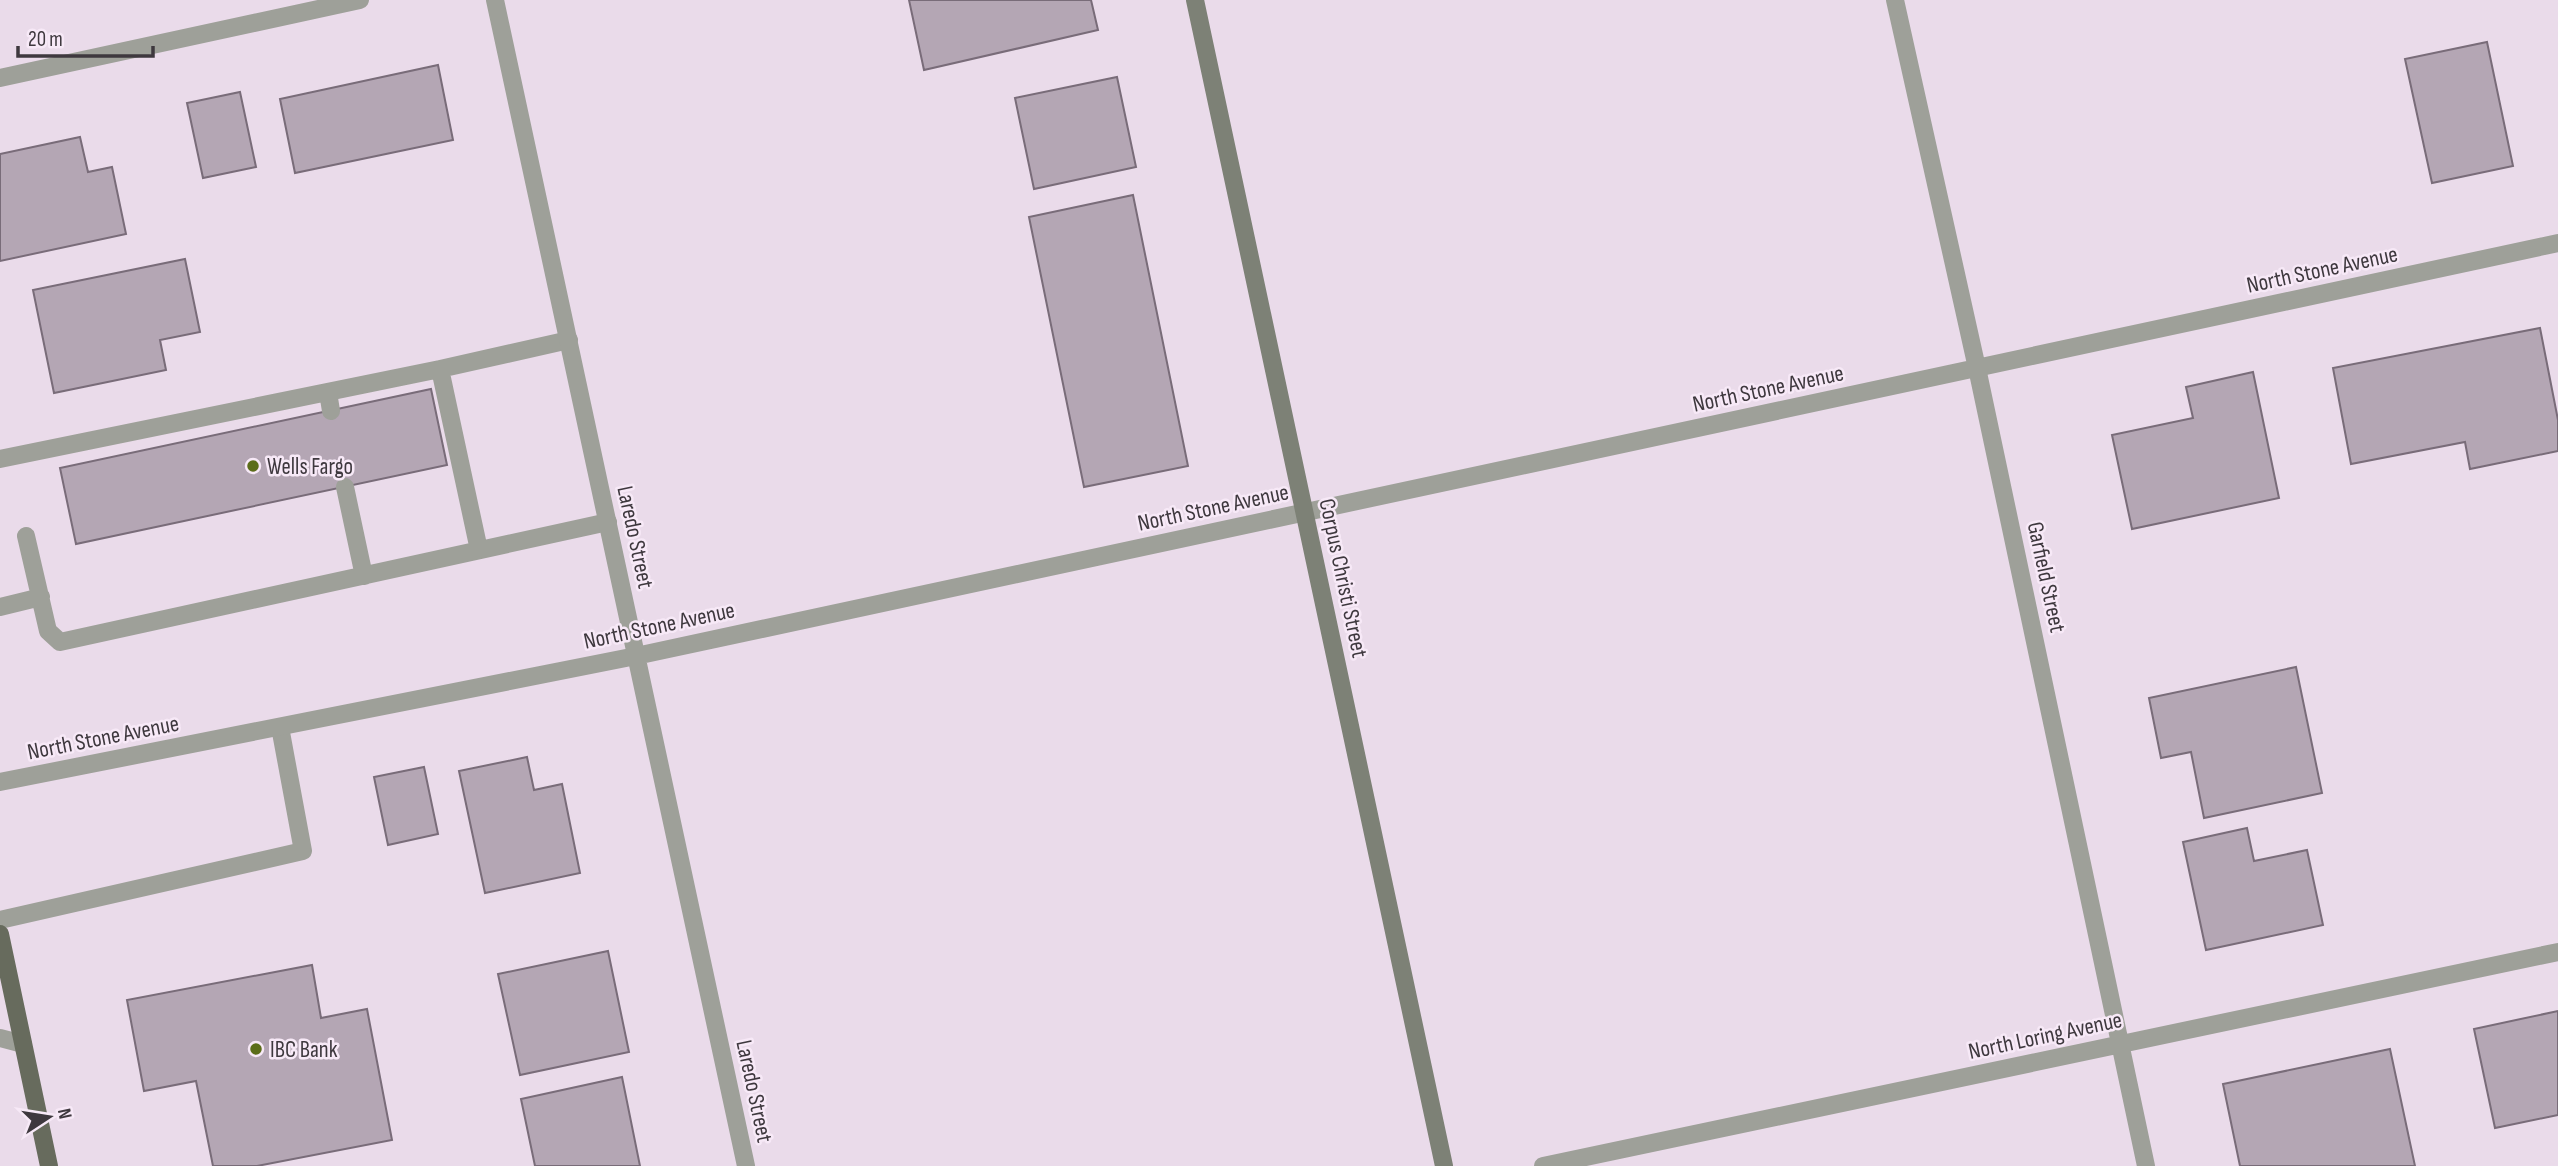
<svg xmlns="http://www.w3.org/2000/svg" width="2558" height="1166" viewBox="0 0 2558 1166" font-family="'Sofia Sans Condensed',sans-serif">
<rect width="100%" height="100%" fill="#eadbea"/>
<path fill="#b4a6b4" stroke="#796c79" stroke-width="2" d="M909,0H1091L1098,30L924,70Z
M2487,42L2513,166L2432,183L2405,59Z
M438,65L453,140L295,173L280,99Z
M1117,77L1136,167L1034,189L1015,98Z
M240,92L256,167L203,178L187,103Z
M80,137L88,172L112,167L126,234L0,261V154Z
M1133,195L1188,466L1084,487L1029,217Z
M185,259L200,332L160,340L166,370L54,393L33,290Z
M2540,328L2558,420V451L2470,469L2465,442L2351,464L2333,368Z
M2253,372L2279,498L2132,529L2112,435L2193,418L2186,387Z
M431,389L447,465L76,544L60,468Z
M2296,667L2322,793L2204,818L2191,752L2161,758L2149,698Z
M527,757L534,790L562,784L580,873L485,893L459,771Z
M424,767L438,834L388,845L374,777Z
M2247,828L2254,861L2307,850L2323,925L2206,950L2183,842Z
M608,951L629,1052L520,1075L498,974Z
M312,965L321,1018L367,1009L392,1140L257,1166H213L196,1081L144,1091L127,1000Z
M2558,1011V1115L2495,1128L2474,1029Z
M2390,1049L2415,1166H2240L2223,1084Z
M622,1077L640,1166H535L521,1099Z"/>
<g fill="none" stroke-linecap="round" stroke-linejoin="round">
<path stroke="#9ea099" stroke-width="18" d="M440,369L479,550
M328,392L331,411
M0,459L440,369L569,340
M345,487L364,576
M26,536L48,631L60,642L608,522
M0,607L41,597
M0,920L303,851L280,727
M0,1038L23,1044"/>
<path stroke="#9ea099" stroke-width="18" d="M495,0L746,1166
M1895,0L1977,368L2146,1166
M0,78L360,0
M0,782L636,656L2558,243
M1543,1166L2558,952"/>
<path stroke="#7d8176" stroke-width="18" d="M1195,0L1444,1166"/>
<path stroke="#676b5d" stroke-width="18" d="M0,934L49,1166"/>
</g>
<g fill="#5b6d19" stroke="#f7e9f7" stroke-width="2.5">
<circle cx="253" cy="466" r="7"/>
<circle cx="256" cy="1049" r="7"/>
</g>
<g text-anchor="middle" stroke-width="5" stroke-linejoin="round" paint-order="stroke">
<g font-size="23" fill="#3e383e" stroke="#f7e9f7">
<text transform="translate(2322 269) rotate(-12)" y="8">North Stone Avenue</text>
<text transform="translate(1768 388) rotate(-12)" y="8">North Stone Avenue</text>
<text transform="translate(1213 507) rotate(-12)" y="8">North Stone Avenue</text>
<text transform="translate(636 537) rotate(78)" y="8">Laredo Street</text>
<text transform="translate(2047 577) rotate(78)" y="8">Garfield Street</text>
<text transform="translate(1344 578) rotate(78)" y="8">Corpus Christi Street</text>
<text transform="translate(659 625) rotate(-12)" y="8">North Stone Avenue</text>
<text transform="translate(103 737) rotate(-11)" y="8">North Stone Avenue</text>
<text transform="translate(2045 1035) rotate(-12)" y="8">North Loring Avenue</text>
<text transform="translate(755 1091) rotate(78)" y="8">Laredo Street</text>
</g>
<g font-size="23" fill="#3e383e" stroke="#f7e9f7" text-anchor="start">
<text x="267" y="474">Wells Fargo</text>
<text x="270" y="1057">IBC Bank</text>
</g>
</g>
<g transform="translate(49 1117) rotate(78)" stroke="#f7e9f7" stroke-width="5" paint-order="stroke">
<path d="M0-5L12 26L0 18L-12 26Z" fill="#3e383e"/>
<text y="-10" font-size="19" font-weight="bold" text-anchor="middle" fill="#3e383e">N</text>
</g>
<path d="M18 46v10h135v-10" fill="none" stroke="#3e383e" stroke-width="3.5"/>
<text x="28" y="46" font-size="21" fill="#3e383e" stroke="#f7e9f7" stroke-width="5" paint-order="stroke">20 m</text>
</svg>
